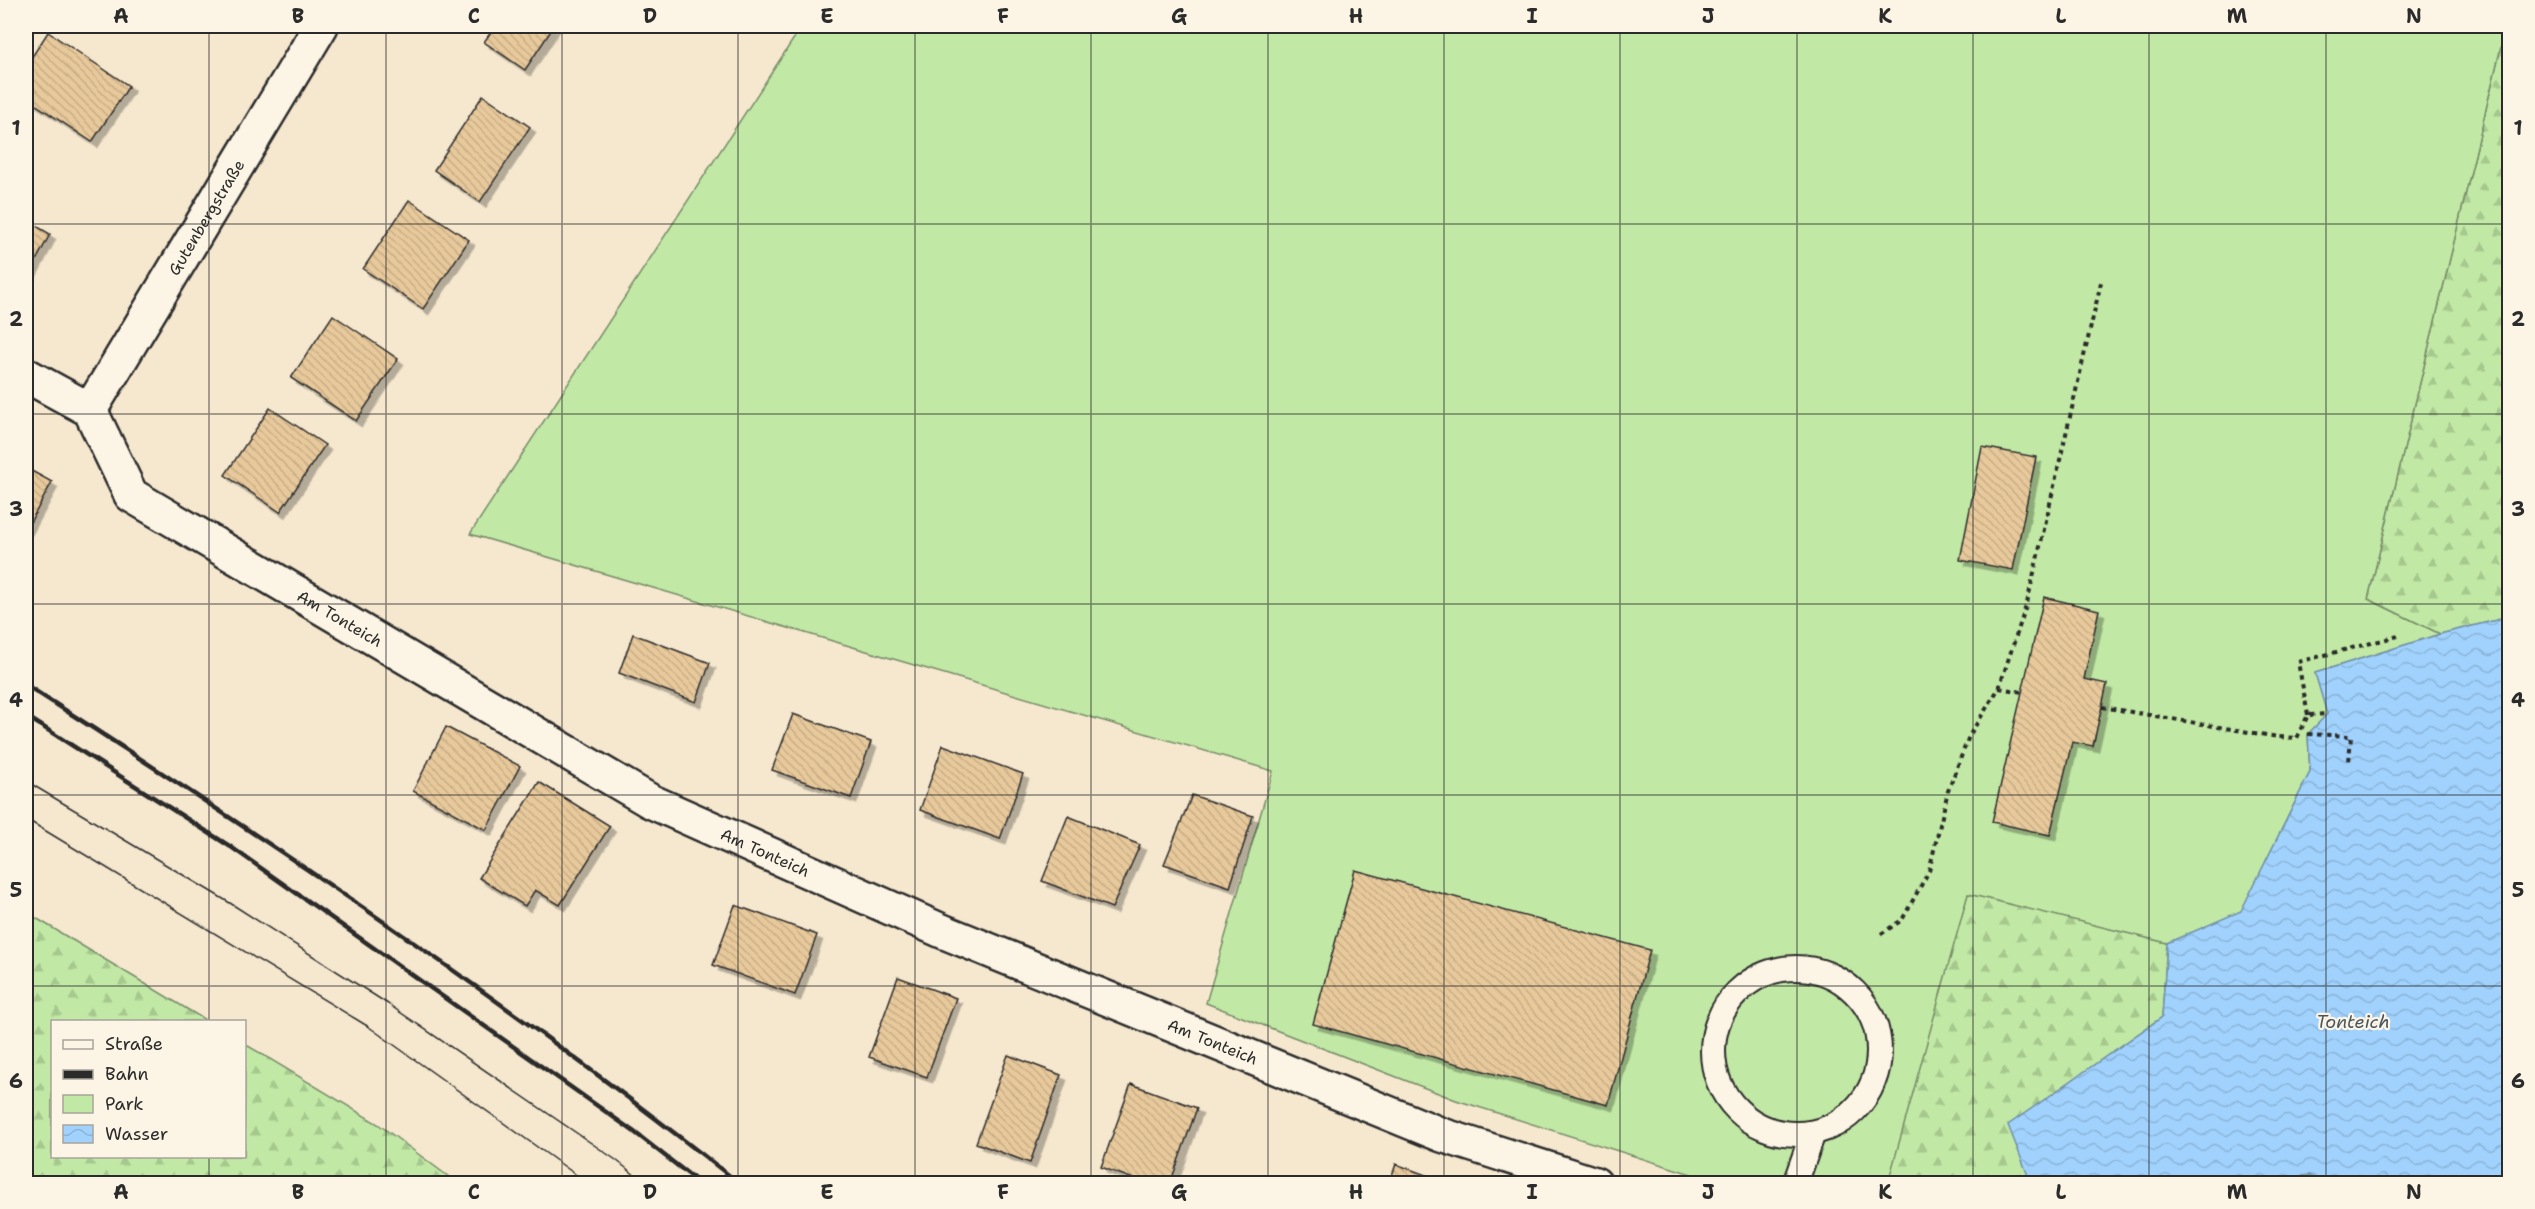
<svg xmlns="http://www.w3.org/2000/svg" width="2535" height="1209" viewBox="0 0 2535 1209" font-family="'Shantell Sans',sans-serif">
<defs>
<pattern id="forest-firs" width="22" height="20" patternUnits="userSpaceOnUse" patternTransform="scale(1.5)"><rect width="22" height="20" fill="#c1e9a5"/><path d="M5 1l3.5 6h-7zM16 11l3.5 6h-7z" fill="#a6c88e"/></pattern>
<pattern id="water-waves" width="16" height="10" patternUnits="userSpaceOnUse" patternTransform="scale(1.5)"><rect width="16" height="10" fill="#a0d2fd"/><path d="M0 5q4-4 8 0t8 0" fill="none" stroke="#8ab4d9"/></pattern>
<pattern id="building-back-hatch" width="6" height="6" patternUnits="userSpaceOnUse" patternTransform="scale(1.5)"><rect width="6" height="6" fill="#e8c99b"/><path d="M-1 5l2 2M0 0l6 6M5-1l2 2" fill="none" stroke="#c7ad86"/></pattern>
<filter id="shadow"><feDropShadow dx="5.5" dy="5.5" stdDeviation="0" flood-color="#0004"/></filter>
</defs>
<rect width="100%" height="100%" fill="#f6e8cf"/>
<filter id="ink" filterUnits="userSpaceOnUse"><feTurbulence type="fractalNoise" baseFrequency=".0167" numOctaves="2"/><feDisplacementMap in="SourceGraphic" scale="12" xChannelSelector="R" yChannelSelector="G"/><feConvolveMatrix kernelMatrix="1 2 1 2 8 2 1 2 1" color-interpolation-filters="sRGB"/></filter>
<g filter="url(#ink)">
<path fill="url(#forest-firs)" stroke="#768a68" stroke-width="1.5" d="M2506,26H2509V617L2440,634L2368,599Z
M1968,893L2167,943L2162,1017L2009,1125L2031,1183L1886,1184Z
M26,912L207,1021L52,1022V1156H244L245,1044L378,1124L457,1183H26Z
M2310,1175L2323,1183L2244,1184Z"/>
<path fill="#c1e9a5" stroke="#768a68" stroke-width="1.5" d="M802,26H2506L2368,599L2440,634L2315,673L2328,714L2308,734L2310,772L2241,912L2167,943L1968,894L1888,1183H1720L1456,1100L1206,1003L1273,771L470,534Z"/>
<path fill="url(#water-waves)" stroke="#718fa9" stroke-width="1.5" d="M2509,617V1183L2323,1184L2309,1175L2244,1184L2031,1183L2008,1125L2162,1017L2167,943L2241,911L2310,772L2308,734L2327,714L2315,673L2440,634Z"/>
<path fill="url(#building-back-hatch)" stroke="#2b2b2b" stroke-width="1.5" filter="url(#shadow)" d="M495,26H554L525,70L484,42Z
M48,32L129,86L92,142L26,98V66Z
M483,95L530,127L480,202L434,170Z
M409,200L469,240L423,309L363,269Z
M26,220L50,234L26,280Z
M333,315L398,359L356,421L291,378Z
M270,408L325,445L280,512L225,475Z
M1982,447L2036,457L2013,570L1960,560Z
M26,468L52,482L26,530Z
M2044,597L2099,610L2084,679L2107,684L2093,746L2072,742L2050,835L1992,822Z
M633,634L710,663L696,702L619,673Z
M793,714L871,742L851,798L772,770Z
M446,727L520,766L486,830L413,791Z
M943,745L1023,774L1000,839L920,810Z
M539,782L610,826L560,905L535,890L525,906L479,878Z
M1192,795L1253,816L1230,887L1164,864Z
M1068,816L1140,845L1112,908L1042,881Z
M1355,870L1650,950L1608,1105L1313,1024Z
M735,905L817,935L795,995L713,965Z
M898,977L956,998L927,1077L869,1057Z
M1008,1055L1061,1075L1030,1163L976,1143Z
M1131,1084L1197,1108L1170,1184H1147L1101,1167Z
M1396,1164L1450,1184H1389Z"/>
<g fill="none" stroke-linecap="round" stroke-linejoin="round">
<g stroke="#2b2b2b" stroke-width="28">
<path id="service" d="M1713 1051a83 83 0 1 1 166 0a83 83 0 1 1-166 0Z
M1795,1184L1813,1133"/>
</g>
<g stroke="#2b2b2b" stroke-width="38">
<g id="minor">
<path id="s1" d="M26,375L90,410L131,495L650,801L942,931L1442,1135L1595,1184"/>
<path id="s2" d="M90,410L321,26"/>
</g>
</g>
<path stroke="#2b2b2b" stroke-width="4" stroke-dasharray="4.5 4.5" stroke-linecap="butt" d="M1999,688L2022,692
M2102,707L2278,737L2297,738L2308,715L2328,714
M2308,715L2298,662L2398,636
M2308,734L2351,736L2349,762
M1881,934L1902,920L1929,871L1948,791L1969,736L1999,688L2027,603L2102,278"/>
<use href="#service" stroke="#fcf5e5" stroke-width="24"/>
<use href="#minor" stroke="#fcf5e5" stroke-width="33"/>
<path stroke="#2b2b2b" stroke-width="1.5" d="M26,781L230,903L388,1004L616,1160L646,1184
M26,819L369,1027L589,1184"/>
<path stroke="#2b2b2b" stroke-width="4.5" d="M26,685C270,841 512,1004 740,1184
M26,716L231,847L633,1131L701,1184"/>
</g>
</g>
<path fill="none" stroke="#2b2b2b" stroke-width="1.5" stroke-opacity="0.55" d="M209,26V1022M386,26V1184M562,26V1184M738,26V1184M915,26V1184M1091,26V1184M1268,26V1184M1444,26V1184M1620,26V1184M1797,26V1184M1973,26V1184M2149,26V1184M2326,26V1184M26,224H2510M26,414H2510M26,604H2510M26,795H2510M26,986H2510M209,1156V1184"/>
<g text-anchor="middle" stroke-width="4.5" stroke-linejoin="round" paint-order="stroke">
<g font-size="16" fill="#2b2b2b" stroke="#fcf5e5">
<text dy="6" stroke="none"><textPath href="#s2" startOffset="225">Gutenbergstraße</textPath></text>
<text dy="6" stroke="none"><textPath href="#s1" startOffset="410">Am Tonteich</textPath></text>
<text dy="6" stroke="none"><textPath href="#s1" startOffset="896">Am Tonteich</textPath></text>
<text dy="6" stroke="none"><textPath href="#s1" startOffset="1382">Am Tonteich</textPath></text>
</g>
<g font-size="18" font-style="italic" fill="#485560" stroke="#fcf5e5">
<text x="2353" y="1028">Tonteich</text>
</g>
</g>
<rect width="2535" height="1209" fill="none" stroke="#fcf5e5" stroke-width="66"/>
<rect x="51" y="1020" width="195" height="138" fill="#fcf5e5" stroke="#a8a49b" stroke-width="1.5"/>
<rect x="63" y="1040" width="30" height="9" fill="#fcf5e5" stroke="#a8a49b" stroke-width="1.5"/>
<text x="105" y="1050" font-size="18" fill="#2b2b2b">Straße</text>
<rect x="63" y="1070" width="30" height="9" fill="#2b2b2b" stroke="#a8a49b" stroke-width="1.5"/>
<text x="105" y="1080" font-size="18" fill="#2b2b2b">Bahn</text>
<rect x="63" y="1095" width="30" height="18" fill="#c1e9a5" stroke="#a8a49b" stroke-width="1.5"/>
<text x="105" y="1110" font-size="18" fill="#2b2b2b">Park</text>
<rect x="63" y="1125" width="30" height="18" fill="url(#water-waves)" stroke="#a8a49b" stroke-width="1.5"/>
<text x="105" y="1140" font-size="18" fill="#2b2b2b">Wasser</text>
<rect x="33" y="33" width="2469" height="1143" fill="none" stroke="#2b2b2b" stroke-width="2"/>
<g font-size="20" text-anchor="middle" font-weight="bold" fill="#2b2b2b">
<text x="121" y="23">A</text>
<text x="298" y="23">B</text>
<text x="474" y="23">C</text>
<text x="650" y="23">D</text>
<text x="827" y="23">E</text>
<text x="1003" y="23">F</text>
<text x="1179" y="23">G</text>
<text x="1356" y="23">H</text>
<text x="1532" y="23">I</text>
<text x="1708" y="23">J</text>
<text x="1885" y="23">K</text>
<text x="2061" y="23">L</text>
<text x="2237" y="23">M</text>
<text x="2414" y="23">N</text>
<text x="16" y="135">1</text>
<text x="2518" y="135">1</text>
<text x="16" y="326">2</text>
<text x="2518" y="326">2</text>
<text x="16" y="516">3</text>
<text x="2518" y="516">3</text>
<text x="16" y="707">4</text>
<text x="2518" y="707">4</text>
<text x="16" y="897">5</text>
<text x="2518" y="897">5</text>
<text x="16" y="1088">6</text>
<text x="2518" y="1088">6</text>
<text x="121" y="1199">A</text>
<text x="298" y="1199">B</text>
<text x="474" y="1199">C</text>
<text x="650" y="1199">D</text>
<text x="827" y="1199">E</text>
<text x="1003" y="1199">F</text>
<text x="1179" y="1199">G</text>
<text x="1356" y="1199">H</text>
<text x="1532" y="1199">I</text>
<text x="1708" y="1199">J</text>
<text x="1885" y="1199">K</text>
<text x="2061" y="1199">L</text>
<text x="2237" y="1199">M</text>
<text x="2414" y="1199">N</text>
</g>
</svg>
